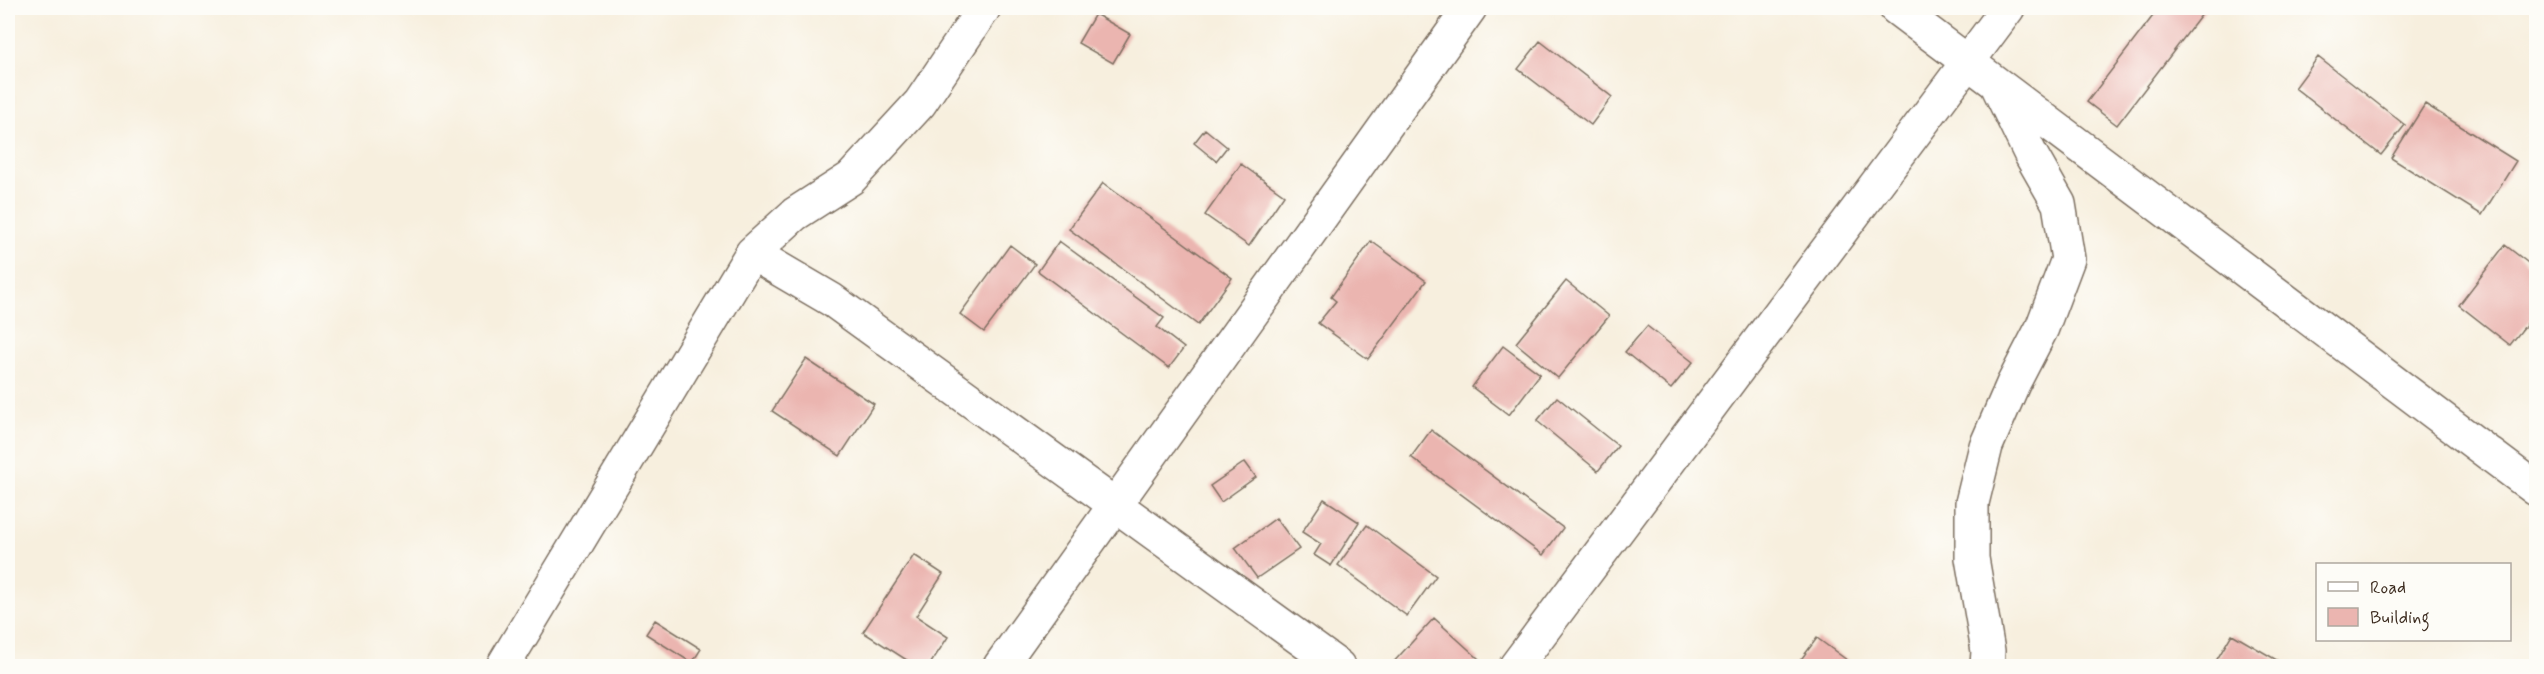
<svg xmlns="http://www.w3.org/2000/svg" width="2544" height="674" viewBox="0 0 2544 674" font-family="Mynerve,sans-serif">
<rect width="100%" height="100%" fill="#fdfcf7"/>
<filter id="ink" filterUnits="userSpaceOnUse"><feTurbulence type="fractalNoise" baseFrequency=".0167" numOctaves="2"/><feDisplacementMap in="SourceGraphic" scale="12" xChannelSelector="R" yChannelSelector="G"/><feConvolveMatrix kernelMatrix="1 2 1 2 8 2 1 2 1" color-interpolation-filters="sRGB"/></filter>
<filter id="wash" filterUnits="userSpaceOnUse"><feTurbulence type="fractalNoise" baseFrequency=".008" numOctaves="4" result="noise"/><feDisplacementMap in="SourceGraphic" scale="24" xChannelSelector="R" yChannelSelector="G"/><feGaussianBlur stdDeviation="1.35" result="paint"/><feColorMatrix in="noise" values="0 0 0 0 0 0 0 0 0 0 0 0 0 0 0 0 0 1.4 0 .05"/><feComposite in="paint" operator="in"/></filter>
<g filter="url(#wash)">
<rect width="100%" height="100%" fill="#f7efde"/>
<g id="blocks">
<path fill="#ebb5b0" d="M2159,8L2206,9L2117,125L2087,102Z
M1095,14L1130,34L1113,63L1078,43Z
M1540,41L1612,97L1591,125L1518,69Z
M2318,57L2405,125L2381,155L2295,88Z
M2425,104L2516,161L2482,215L2391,158Z
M1205,129L1227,147L1216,161L1194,143Z
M1241,164L1284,195L1249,246L1205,215Z
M1103,183L1232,278L1198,325L1069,229Z
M1059,241L1164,318L1157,327L1184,348L1169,368L1038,271Z
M1371,241L1426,281L1368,359L1318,323L1336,301L1331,297Z
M1010,245L1035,264L984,332L960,314Z
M2505,245L2536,269V312L2510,345L2459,305Z
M1566,281L1609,316L1558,378L1516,343Z
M1647,326L1693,362L1671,389L1625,352Z
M1503,346L1540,374L1509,415L1472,387Z
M806,359L874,404L840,456L772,411Z
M1557,397L1618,446L1598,471L1537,421Z
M1431,430L1563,528L1543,555L1411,457Z
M1245,462L1256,477L1221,502L1210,486Z
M1324,499L1359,522L1331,566L1314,555L1321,544L1302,532Z
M1276,518L1299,549L1257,578L1235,548Z
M1367,525L1436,576L1407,616L1338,565Z
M914,555L943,574L916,616L948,637L929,666H916L863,632Z
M1434,618L1479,659L1472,666H1390Z
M655,620L701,649L692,663L646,634Z
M2232,634L2287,666H2213Z
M1817,638L1855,666H1796Z"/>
</g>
</g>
<g filter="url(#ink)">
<use href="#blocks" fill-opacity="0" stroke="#7d6f61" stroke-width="1.5"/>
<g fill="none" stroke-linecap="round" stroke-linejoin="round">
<g stroke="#7d6f61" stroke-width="36">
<path id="minor" d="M1896,8L2536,489
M752,253L832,300L1338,666
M503,666L752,253L795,214L851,178L920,103L984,8
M1000,666L1470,8
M1516,666L2008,8
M1987,666L1988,651L1972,558V503L1986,446L2013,384L2042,328L2068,259L2059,204L2030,153L1998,87"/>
</g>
<use href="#minor" stroke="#fff" stroke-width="33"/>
</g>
</g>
<rect width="2544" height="674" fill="none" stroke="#fdfcf7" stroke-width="30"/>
<rect x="2316" y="563" width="195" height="78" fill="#fdfcf7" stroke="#afa8a0" stroke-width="1.5"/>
<rect x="2328" y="582" width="30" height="9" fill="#ffffff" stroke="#afa8a0" stroke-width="1.5"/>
<text x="2370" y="593" font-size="18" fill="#3b2a1e">Road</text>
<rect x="2328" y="608" width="30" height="18" fill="#ebb5b0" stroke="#afa8a0" stroke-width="1.5"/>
<text x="2370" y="623" font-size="18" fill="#3b2a1e">Building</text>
</svg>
